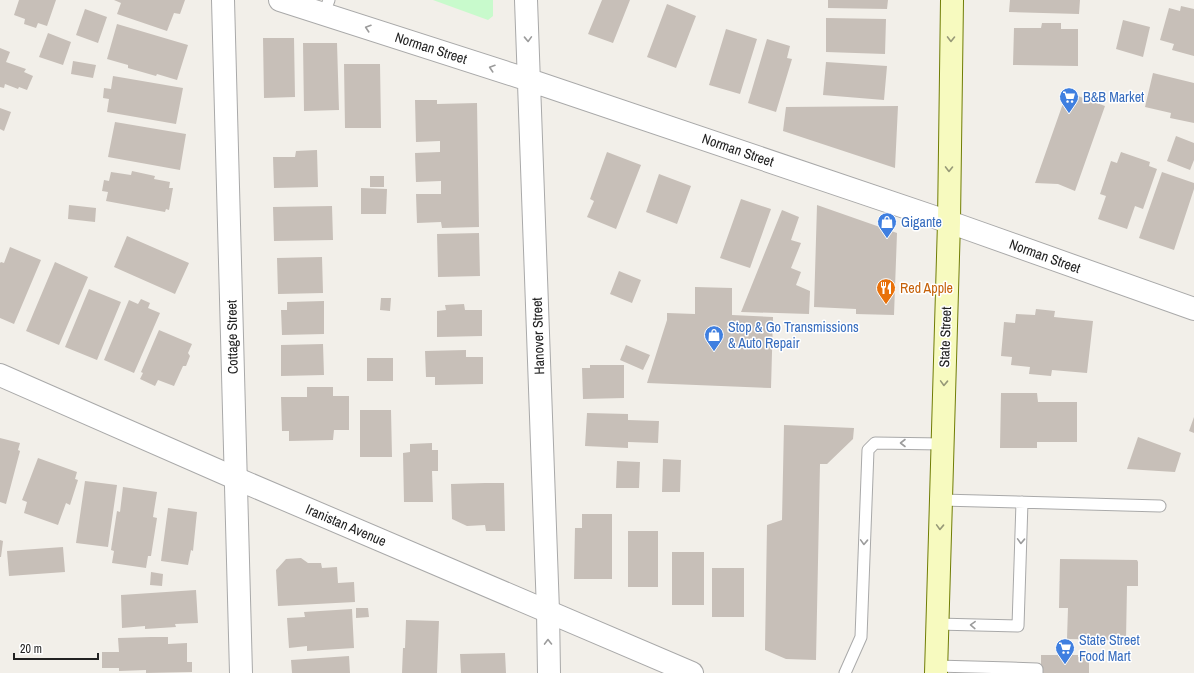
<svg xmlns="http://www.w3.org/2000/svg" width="1194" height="673" viewBox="0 0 1194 673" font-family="'Archivo Narrow',sans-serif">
<rect width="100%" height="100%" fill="#f2efe9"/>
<path fill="#c8facc" d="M433,0H493V16L488,20Z"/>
<path fill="#c7bfb8" d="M19,0H56L47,26L38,23L36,28L24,24L25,19L14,15Z
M114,0H185L180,14L174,13L167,31L117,14L121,3Z
M602,0H630L613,43L588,34Z
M828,0H888L887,9L828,8Z
M1010,0H1080L1079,14L1009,12Z
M667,4L696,16L676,68L647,57Z
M1181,6L1194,9V56L1172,50L1174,44L1160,40L1169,8L1180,11Z
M85,9L107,17L98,43L76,35Z
M826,18L886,19L885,54L826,52Z
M1123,20L1150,27L1143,57L1116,49Z
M1042,23H1061V29H1078V66L1013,65L1014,28H1041Z
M117,24L188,45L177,80L157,74L156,76L128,68V65L107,59Z
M726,29L757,39L740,94L709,85Z
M48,33L71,42L63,65L39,57Z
M263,38H294L295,97L264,98Z
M767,39L790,46L787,58L792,59L776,112L748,103Z
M303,43H337L339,110L304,111Z
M0,48L10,52L6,62L26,69L24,72L33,76L27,90L19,87L18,89L5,84L4,88L0,87Z
M73,61L96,65L93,78L71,74Z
M826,62L887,66L884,100L823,95Z
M344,64H380L381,128H345Z
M1153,73L1194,83V123L1170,118L1171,113L1145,107Z
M113,76L183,88L176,124L107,112L109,99L103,98L104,88L111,89Z
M1067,92L1105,106L1075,191L1058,184L1035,183Z
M415,100H437V104L477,103L479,227L442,228L441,222L417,223L416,194H441V181L416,182L415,153L440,152V141L416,142Z
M898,106L895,168L783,131L786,107Z
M0,108L11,112L4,131L0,129Z
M115,122L186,134L180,170L108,157Z
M1176,136L1194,143V160L1190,170L1167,161Z
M317,150L318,187L274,188L273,157H295L296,151Z
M607,152L641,165L616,229L587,217L594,201L590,199Z
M1121,152L1150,162L1149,166L1157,169L1143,209L1135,206L1127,229L1098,219L1106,196L1100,194L1111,161L1117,163Z
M132,171L155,176L154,179L170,182L169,188H173L169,210L166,209L165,212L106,201L108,192L102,191L104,180L109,181L111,172L131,175Z
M1162,172L1194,183V189L1174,250L1139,238Z
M659,174L691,186L677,224L646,212Z
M370,176H384V187H370Z
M361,188L387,189L386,214H361Z
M741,199L771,209L750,268L720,258Z
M69,205L96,208L95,222L68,219Z
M817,205L897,233L894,315L856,314V309L814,307Z
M332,206L333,240L274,241L273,207Z
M782,210L799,217L791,240L801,243L791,268L801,272L796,285L810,291L809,314L741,312Z
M479,233L480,276L438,277L437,234Z
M127,236L189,263L175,294L114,267Z
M10,247L41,260L14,324L0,318V263L1,262L4,263Z
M322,257L323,293L278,294L277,258Z
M55,262L88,277L59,345L26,331Z
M619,271L641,280L632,303L610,294Z
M695,287L732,288V315L773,317L771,388L647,383L667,320V313L695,314Z
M89,289L121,302L97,360L65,347Z
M381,298H391L390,311L380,310Z
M141,299L150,303L148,308L160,313L134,373L104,360L129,300L138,304Z
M324,301V334L282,335L281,310H287V302Z
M464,304L465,310H482V336L437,337V311L446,310L445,305Z
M1036,309L1055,311L1054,317L1093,321L1087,373L1052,370L1051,376L1029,374L1030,367L1011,365L1012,357L1001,356L1004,322L1015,323L1016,314L1035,315Z
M159,330L192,344L188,353L190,356L186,366H183L174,386L158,380L155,386L140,379L143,373L141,372Z
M323,344L324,375L281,376V345Z
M626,345L650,355L643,370L620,360Z
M466,350V357H483V384L435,385V377H426L425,351Z
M367,358H393V381H367Z
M590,365H624V398L583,399L582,368H590Z
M307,387H333V396H349V430H334L333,440L289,441V431H282L281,397H307Z
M1001,393H1037L1038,402H1077V442H1037V448H1000Z
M360,410H391L392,457H360Z
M587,413L628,414V420L659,421L658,443L628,442V448L585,446Z
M1194,417V433L1189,431Z
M784,425L854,428L853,439L827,464H820L816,660L786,659L765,650L767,525L782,520Z
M1138,437L1181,453L1175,472L1127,469Z
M0,438L20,443L18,450L20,451L6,504L0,502Z
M432,443V450H438V471H432L433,502H404L403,453L410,452V444Z
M38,458L77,472L75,479L78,480L70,505L66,503L58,525L24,513L27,502L22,500Z
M663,459L681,460L680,492H662Z
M617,461L640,462L639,488H616Z
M85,481L117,485L108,547L76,543Z
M485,483H504L505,531H486L485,525L467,526L452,519L451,484Z
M123,487L157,492L153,517L157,518L151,556H148L146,568L112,563L114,551L111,550L117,511L120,512Z
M168,508L197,512L193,551L191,550L188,565L161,561Z
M582,514H612V579H574L575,528H582Z
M628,531H658V587H628Z
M0,540L3,541L1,557H0Z
M63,547L65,572L9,576L7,551Z
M672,552H704V605H672Z
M301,558L308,563H321L322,568L337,567L338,583L354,582L355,602L278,606L276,570L286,559Z
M1060,559L1137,560L1138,562V586H1127L1126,640L1067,639L1068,608H1059Z
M712,568H744V617H712Z
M151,572L163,574L162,586L150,585Z
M196,590L198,623L175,624L176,627L145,629V626L122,628L121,595Z
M356,608H368L369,617L356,618Z
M352,609L354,648L307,651V646L289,648L287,618L305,617L304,612Z
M406,620L439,621L437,673H402L403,648H405Z
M151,637H168V644L187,643V662H192V672L146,673V670L119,671V668H102V652H119L118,638Z
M505,653L506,673H461L460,654Z
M1041,655H1078V657H1089V673H1041Z
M349,656L350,673H292L291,660Z"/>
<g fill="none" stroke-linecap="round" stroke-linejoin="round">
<g stroke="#a9a9a9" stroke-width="13">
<path id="service" d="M324,14L329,0
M941,500L1160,506
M937,624L1018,626L1022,502
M936,666L1011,668V673
M1011,668L1037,669V673
M845,673L861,637L868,450L875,443L942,444"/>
</g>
<g stroke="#a9a9a9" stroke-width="24">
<path id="minor" d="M223,0L241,673
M280,0L529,80L949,222L1194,309
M526,0L548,611L549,673"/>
</g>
<g stroke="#a9a9a9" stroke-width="24">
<path id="tertiary" d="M0,375L235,478L692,673"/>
</g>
<g stroke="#707d05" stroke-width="24">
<path id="secondary" d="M936,673L949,222L952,0"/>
</g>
<use href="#service" stroke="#fff" stroke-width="11"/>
<use href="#minor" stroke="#fff" stroke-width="22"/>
<use href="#tertiary" stroke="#fff" stroke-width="22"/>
<use href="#secondary" stroke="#f7fabf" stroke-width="22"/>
</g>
<defs><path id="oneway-chevron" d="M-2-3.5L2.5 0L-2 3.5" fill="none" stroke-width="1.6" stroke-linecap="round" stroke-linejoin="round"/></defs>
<g stroke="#9c9c9c">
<use href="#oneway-chevron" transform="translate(368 28) rotate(-162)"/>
<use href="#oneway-chevron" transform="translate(528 39) rotate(88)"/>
<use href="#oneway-chevron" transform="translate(492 68) rotate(-162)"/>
<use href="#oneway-chevron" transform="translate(903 443) rotate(-180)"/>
<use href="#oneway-chevron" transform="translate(1021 541) rotate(92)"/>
<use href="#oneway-chevron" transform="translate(864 542) rotate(92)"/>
<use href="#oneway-chevron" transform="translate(973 625) rotate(-178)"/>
<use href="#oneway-chevron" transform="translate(548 642) rotate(-91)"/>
</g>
<g stroke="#979978">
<use href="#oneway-chevron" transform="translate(951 39) rotate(91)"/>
<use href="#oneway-chevron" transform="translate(949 169) rotate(91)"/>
<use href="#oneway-chevron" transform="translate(944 383) rotate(92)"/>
<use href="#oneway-chevron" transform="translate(940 527) rotate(92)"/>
</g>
<defs>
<g id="supermarket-pin" transform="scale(1)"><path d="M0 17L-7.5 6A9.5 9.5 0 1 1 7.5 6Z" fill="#3f7fe0" stroke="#fff"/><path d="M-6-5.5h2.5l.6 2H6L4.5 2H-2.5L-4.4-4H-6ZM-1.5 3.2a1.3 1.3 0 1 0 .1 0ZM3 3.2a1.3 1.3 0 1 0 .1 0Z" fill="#fff"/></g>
<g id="shop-pin" transform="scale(1)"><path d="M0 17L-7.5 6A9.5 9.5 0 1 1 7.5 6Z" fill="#3f7fe0" stroke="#fff"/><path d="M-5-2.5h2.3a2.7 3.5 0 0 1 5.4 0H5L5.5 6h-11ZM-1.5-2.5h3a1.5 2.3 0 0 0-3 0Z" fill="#fff"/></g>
<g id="restaurant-pin" transform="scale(1)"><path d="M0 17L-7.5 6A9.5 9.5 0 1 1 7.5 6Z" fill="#e8710a" stroke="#fff"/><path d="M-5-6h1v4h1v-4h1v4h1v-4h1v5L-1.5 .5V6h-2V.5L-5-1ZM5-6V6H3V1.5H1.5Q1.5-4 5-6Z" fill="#fff"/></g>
</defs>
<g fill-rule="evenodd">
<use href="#supermarket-pin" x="1069" y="97"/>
<use href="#shop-pin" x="887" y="222"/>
<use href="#restaurant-pin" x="886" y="288"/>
<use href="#shop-pin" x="714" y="335"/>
<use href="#supermarket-pin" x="1065" y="648"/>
</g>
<g text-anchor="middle" stroke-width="3" stroke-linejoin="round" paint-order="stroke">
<g font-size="14" fill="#222" stroke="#fff">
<text transform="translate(431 48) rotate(18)" y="5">Norman Street</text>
<text transform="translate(738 150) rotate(19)" y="5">Norman Street</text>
<text transform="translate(1045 256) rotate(20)" y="5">Norman Street</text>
<text transform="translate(538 336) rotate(-92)" y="5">Hanover Street</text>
<text transform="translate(232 337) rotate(-91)" y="5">Cottage Street</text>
<text transform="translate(945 337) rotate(-88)" y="5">State Street</text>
<text transform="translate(346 525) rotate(23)" y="5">Iranistan Avenue</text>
</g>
<g font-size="14" fill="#366cbe" stroke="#fff" text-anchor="start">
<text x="1083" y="102">B&amp;B Market</text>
<text x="901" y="227">Gigante</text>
<text x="728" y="332">Stop &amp; Go Transmissions<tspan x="728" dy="16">&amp; Auto Repair</tspan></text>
<text x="1079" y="645">State Street<tspan x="1079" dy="16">Food Mart</tspan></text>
</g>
<g font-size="14" fill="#c56008" stroke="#fff" text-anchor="start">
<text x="900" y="293">Red Apple</text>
</g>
</g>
<path d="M14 653v6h84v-6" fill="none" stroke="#222222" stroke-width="2"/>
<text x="20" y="653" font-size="12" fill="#222222" stroke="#ffffff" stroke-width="3" paint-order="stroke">20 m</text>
</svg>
